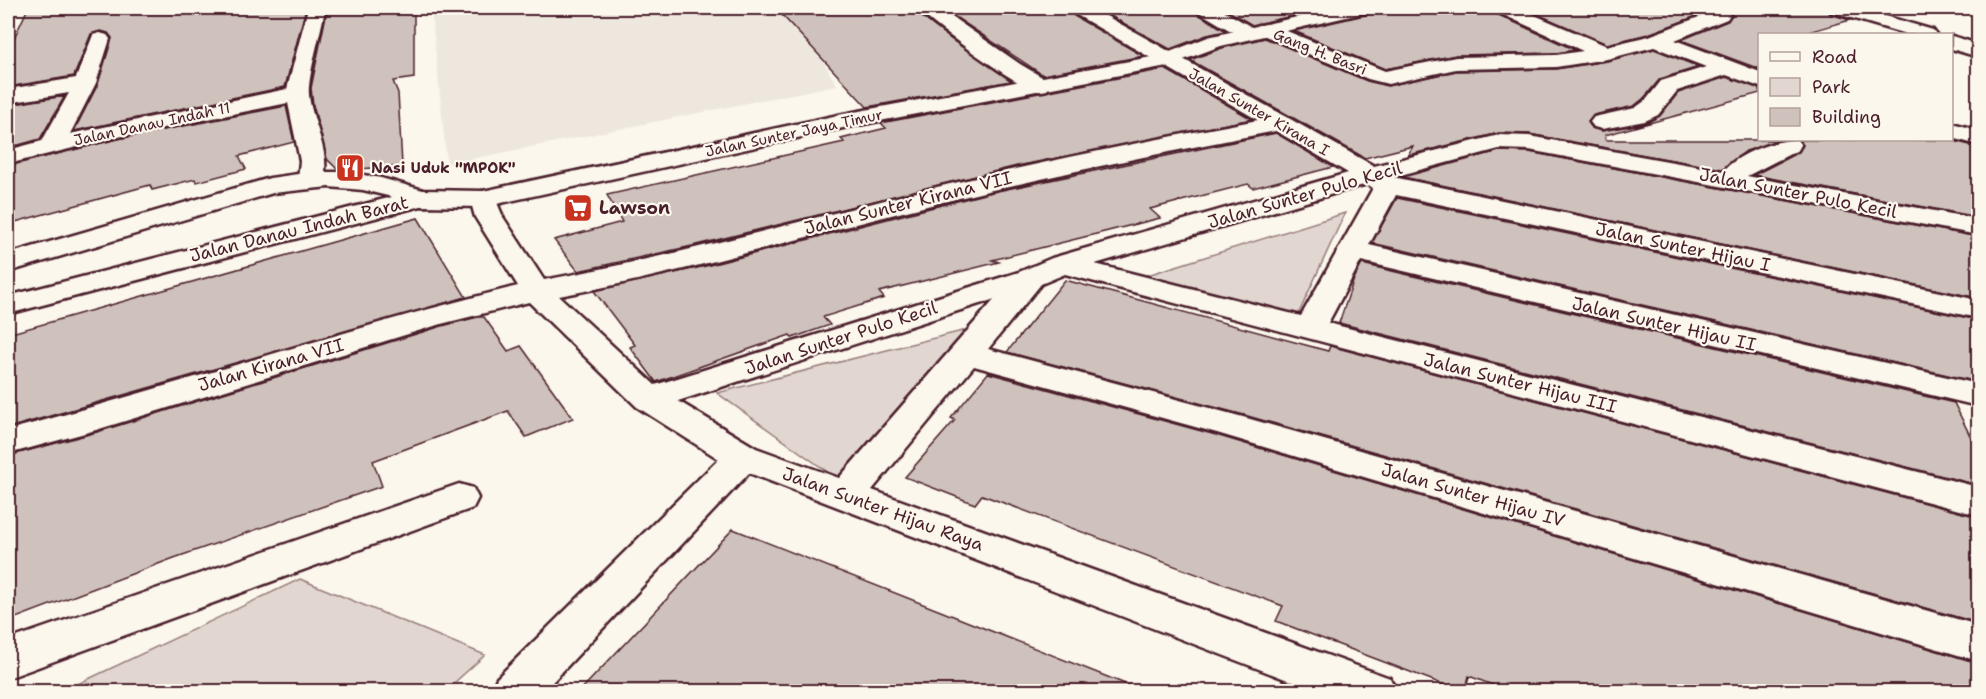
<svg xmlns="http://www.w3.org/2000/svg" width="1986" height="699" viewBox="0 0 1986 699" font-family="'Shantell Sans',sans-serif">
<rect width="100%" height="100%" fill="#fbf7ec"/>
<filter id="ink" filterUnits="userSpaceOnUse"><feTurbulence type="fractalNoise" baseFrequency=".0167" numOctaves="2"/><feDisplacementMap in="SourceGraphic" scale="12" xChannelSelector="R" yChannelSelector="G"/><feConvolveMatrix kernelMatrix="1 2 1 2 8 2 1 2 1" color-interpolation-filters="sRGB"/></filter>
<g filter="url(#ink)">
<path fill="#eee7de" d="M431,8H791L837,85L447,164Z"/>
<path fill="#e2d7d0" stroke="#967b7e" stroke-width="1.5" d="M1345,213L1297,317L1138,278Z
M970,329L839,480L717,393Z
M300,579L485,655L445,691H63Z"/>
<path fill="#cfc2bc" stroke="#4a1f2b" stroke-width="1.5" d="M28,8H306L285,87L74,131L98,84L112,38L108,33L101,31L91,34L74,76L8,87V51Z
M331,8H414V78L393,81L398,93L402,165L373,171V168L338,170L327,159L313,105L311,88L326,15Z
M831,8H915L922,17L952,40L1011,81L867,107L782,15Z
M942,8H1071L1070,11L1074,16L1143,56L1043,75Z
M1096,8H1194L1198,14L1226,31L1207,35L1170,49Z
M1223,8H1329L1252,25Z
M1373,8H1493L1496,14L1575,50L1556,53L1456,55L1385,69L1294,31L1369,14Z
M1523,8H1718L1648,34L1607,44Z
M1723,8H1826L1830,14L1850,20L1802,34H1760V69L1681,40L1728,21L1732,14Z
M1265,38L1367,81L1387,86L1456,71L1556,69L1607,61L1654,49L1699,67L1660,79L1644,98L1634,106L1594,115L1588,122L1592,128L1602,131L1646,123L1660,116L1678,93L1726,77L1760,89V93L1605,135L1606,140H1781L1746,151L1722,169L1529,134L1499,133L1408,155L1413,146L1365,158L1190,60L1222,48Z
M1165,69L1252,119L1017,166L692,246L578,271L554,240L622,222L607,195L844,142L841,139L886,128L881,123Z
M65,96L40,139L8,148V105Z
M286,106L294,142L239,156L246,169L197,182L195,179L152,190L150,185L8,224V166L118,139Z
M1276,133L1333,167L1253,188L1248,184L1150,209L1160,218L992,260L999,262L879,292L884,298L823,317L830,325L792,338L790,335L656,382L630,347L635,345L594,291L706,266L988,193Z
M1799,140H1950L1978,147V217L1754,175L1799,152L1803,145Z
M1499,151L1529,152L1978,237V298L1403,177Z
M1397,198L1978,320V382L1372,243Z
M418,218L466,297L8,428V334Z
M1362,264L1954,403L1978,452V485L1339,323L1354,279Z
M1065,280L1328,351L1330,346L1978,517V623L1244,415L1007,352Z
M478,317H484L508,351L521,346L573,418L526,437L508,411L373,461L382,486L174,558L8,621V456L97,432L442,326Z
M988,373L1216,435L1978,663V692H1511L1469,676L1465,692H1463L1276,621L1283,606L982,495L975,504L905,477L955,420L951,418Z
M733,529L1138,689L1137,692H579Z"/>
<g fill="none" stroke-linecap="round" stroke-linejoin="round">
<g stroke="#4a1f2b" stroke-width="5">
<path id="street" d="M308,8H329L324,14C321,32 307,80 309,95C311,121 336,162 320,185L311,187L302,185L298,179L300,161L288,103L118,137L8,164V150L42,141L69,93L8,103V89L76,78L93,35L100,33L107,35L110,39L96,83L70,134L287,89Z
M917,8H939L1020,64L1047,80L1050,85L1047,90C1042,91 1038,92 1033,90C1017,85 926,21 917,8Z
M1074,8H1092L1374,166L1499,135L1529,136L1723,171C1739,153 1773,140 1797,140L1801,145L1798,150L1747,176L1978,219V235L1529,150L1499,149L1393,177L1978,300V318L1396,195L1369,245L1978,384V406L1361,261L1328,323L1978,487V515L1065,274L1041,284L988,349L1243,417L1978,625V661L1217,433L974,366L872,490L1390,678L1397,692H1319L749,473L543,692H490L497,678L719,459L637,407L529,302L441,324L96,430L8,454V430C179,385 346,328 518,286L475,217L470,199L473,193L483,191L493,193L503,217L544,280C677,256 807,219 937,187C1044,161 1150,140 1258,120L1075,14L1072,10ZM1276,131L1348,173L1052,258L1019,272L655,385L559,296C690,272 818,232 947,201C1056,174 1166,152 1276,131ZM1367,184L1373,188L1301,316L1095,264ZM995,299L839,478L756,448L678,401Z
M1196,8H1219L1255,29L1258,25H1272L1385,71L1456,57L1556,55L1583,51L1497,12L1495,8H1518L1607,46L1649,36L1720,9L1727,11L1730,15L1727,19L1675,40L1760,72V87L1726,75L1677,91L1658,115L1645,121L1602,129L1594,127L1590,122L1594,117L1635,108L1646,100L1661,81L1706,67L1654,47L1607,59L1556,67L1456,69L1388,84L1368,79L1258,33L1255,37H1241L1199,12Z
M1828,8H1857L1933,30L1936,34H1906L1831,12Z
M1952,36L1978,44V57L1952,49Z
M1952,123L1978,130V145L1952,138Z
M459,484L473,488L478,498L473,508L8,678V640Z"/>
</g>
<g stroke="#4a1f2b" stroke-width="5">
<path id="secondary" d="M1337,8H1371L1368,12L1221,46L1167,66L843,128L483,207L421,206L8,314V296L392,197L363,190L329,187L273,193L8,272V254L270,178L312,172H346L381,178L423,190L483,191L843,114L1162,55L1208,37Z"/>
</g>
<use href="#street" fill="#fbf7ec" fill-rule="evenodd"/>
<use href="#secondary" fill="#fbf7ec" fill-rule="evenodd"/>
</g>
</g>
<defs>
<g id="restaurant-square" transform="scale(1.5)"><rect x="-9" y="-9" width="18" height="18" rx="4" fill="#c8321e" stroke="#fbf7ec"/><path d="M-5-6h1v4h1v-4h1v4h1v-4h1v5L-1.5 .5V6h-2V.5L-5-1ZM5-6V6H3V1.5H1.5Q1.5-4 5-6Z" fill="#fff"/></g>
<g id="supermarket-square" transform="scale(1.5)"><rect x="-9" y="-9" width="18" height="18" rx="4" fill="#c8321e" stroke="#fbf7ec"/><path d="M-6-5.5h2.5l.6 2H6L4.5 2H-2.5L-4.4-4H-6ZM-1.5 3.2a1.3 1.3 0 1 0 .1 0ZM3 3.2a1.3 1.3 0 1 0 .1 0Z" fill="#fff"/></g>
</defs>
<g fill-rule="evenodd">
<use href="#restaurant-square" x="350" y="168"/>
<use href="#supermarket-square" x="578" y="208"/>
</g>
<g text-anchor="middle" stroke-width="4.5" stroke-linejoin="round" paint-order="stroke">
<g font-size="15" fill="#4a1f2b" stroke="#fbf7ec">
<text transform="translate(1320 52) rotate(22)" y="5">Gang H. Basri</text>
<text transform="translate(1259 112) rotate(30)" y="5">Jalan Sunter Kirana I</text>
<text transform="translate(152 124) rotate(-12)" y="5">Jalan Danau Indah 11</text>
<text transform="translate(794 133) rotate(-12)" y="5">Jalan Sunter Jaya Timur</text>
</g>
<g font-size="15" font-weight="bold" fill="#4a1f2b" stroke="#fbf7ec" text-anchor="start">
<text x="371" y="173">Nasi Uduk "MPOK"</text>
</g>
<g font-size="18" fill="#4a1f2b" stroke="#fbf7ec">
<text transform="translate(1798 193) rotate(11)" y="6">Jalan Sunter Pulo Kecil</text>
<text transform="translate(1305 195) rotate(-16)" y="6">Jalan Sunter Pulo Kecil</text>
<text transform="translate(908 203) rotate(-14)" y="6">Jalan Sunter Kirana VII</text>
<text transform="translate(299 229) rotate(-14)" y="6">Jalan Danau Indah Barat</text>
<text transform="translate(1683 247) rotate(12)" y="6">Jalan Sunter Hijau I</text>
<text transform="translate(1664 324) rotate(13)" y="6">Jalan Sunter Hijau II</text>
<text transform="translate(841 338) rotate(-18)" y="6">Jalan Sunter Pulo Kecil</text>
<text transform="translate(271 365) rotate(-16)" y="6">Jalan Kirana VII</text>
<text transform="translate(1520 383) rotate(14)" y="6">Jalan Sunter Hijau III</text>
<text transform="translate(1473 495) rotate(16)" y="6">Jalan Sunter Hijau IV</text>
<text transform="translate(883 509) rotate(20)" y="6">Jalan Sunter Hijau Raya</text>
</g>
<g font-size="18" font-weight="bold" fill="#4a1f2b" stroke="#fbf7ec" text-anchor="start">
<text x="599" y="214">Lawson</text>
</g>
</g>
<rect width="1986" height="699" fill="none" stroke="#fbf7ec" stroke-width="30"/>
<rect x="15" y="15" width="1956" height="669" fill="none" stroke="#4a1f2b" stroke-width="2" filter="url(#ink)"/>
<rect x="1758" y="33" width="195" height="108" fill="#fbf7ec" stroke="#b4a19f" stroke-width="1.5"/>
<rect x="1770" y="52" width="30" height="9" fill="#fbf7ec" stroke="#b4a19f" stroke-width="1.5"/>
<text x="1812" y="63" font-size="18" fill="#4a1f2b">Road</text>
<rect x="1770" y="78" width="30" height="18" fill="#e2d7d0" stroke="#b4a19f" stroke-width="1.5"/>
<text x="1812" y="93" font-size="18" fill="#4a1f2b">Park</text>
<rect x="1770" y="108" width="30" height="18" fill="#cfc2bc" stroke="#b4a19f" stroke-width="1.5"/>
<text x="1812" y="123" font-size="18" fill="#4a1f2b">Building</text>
</svg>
